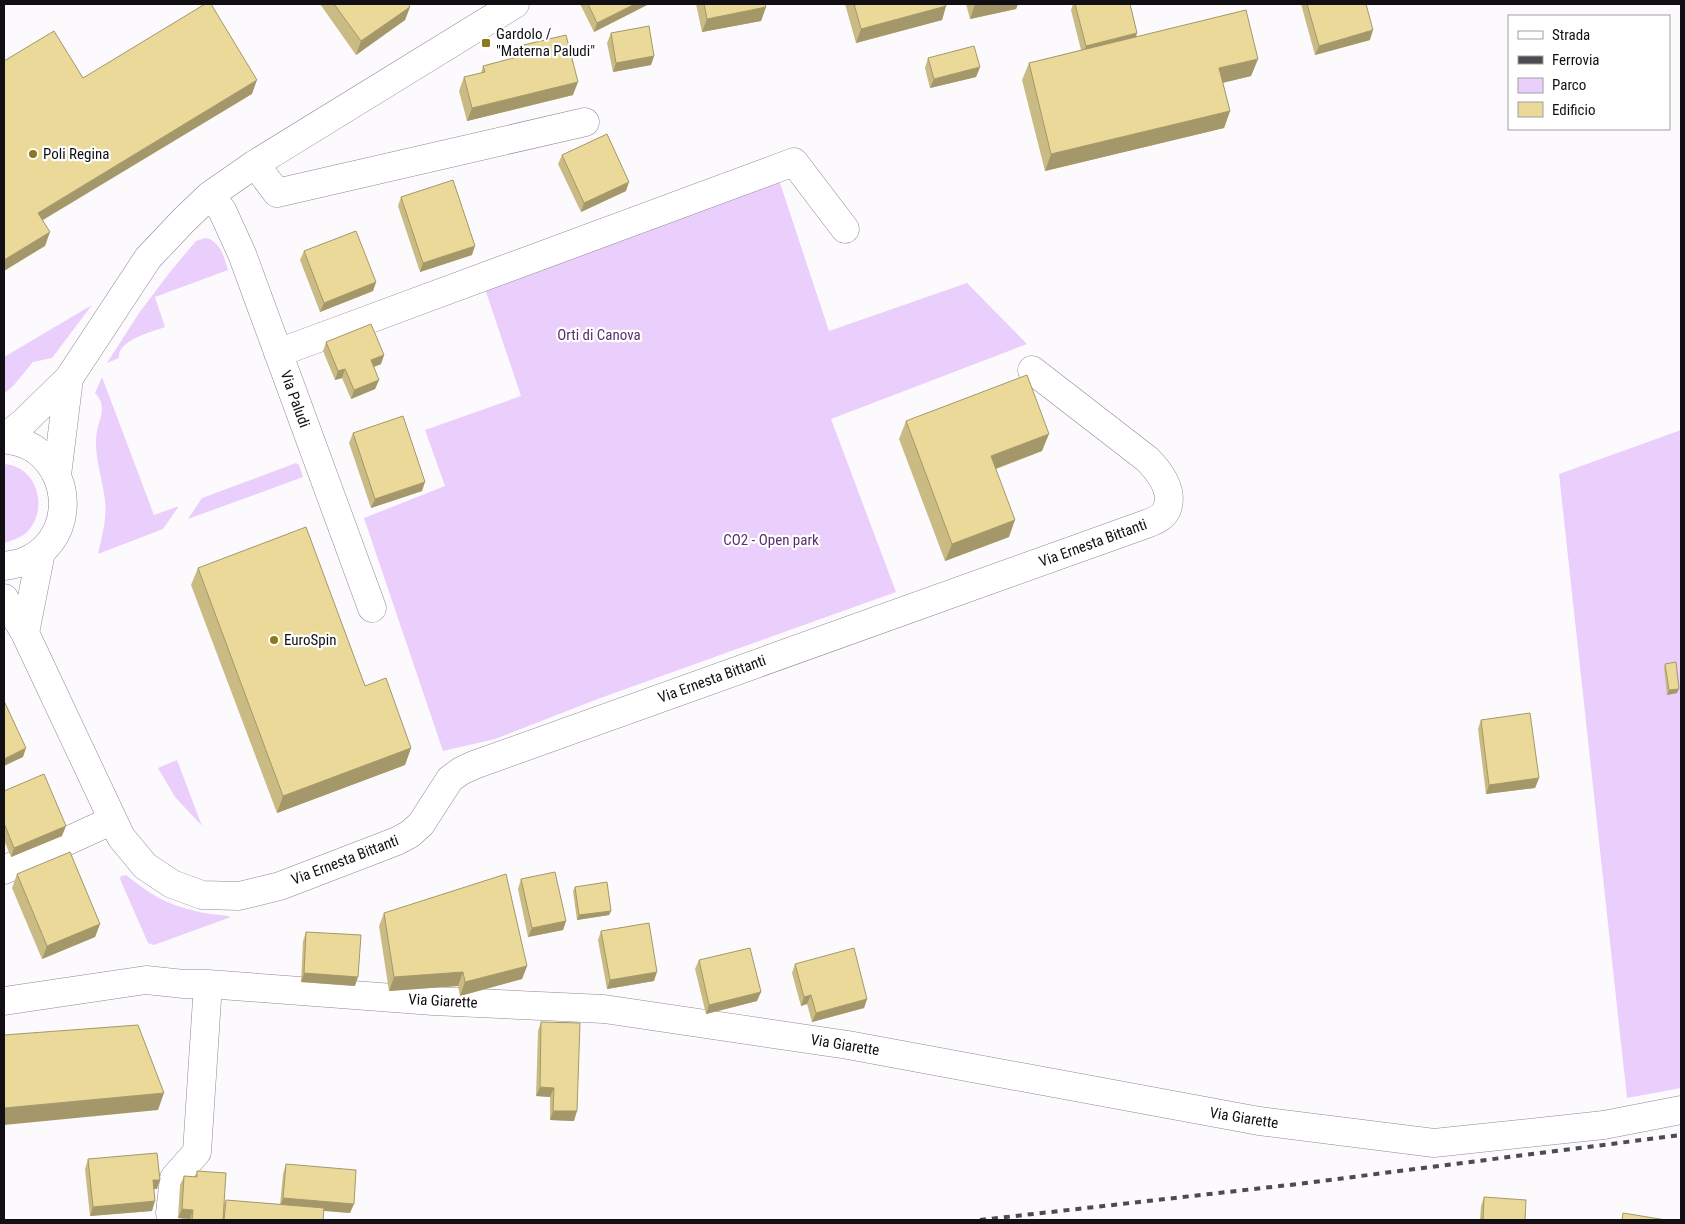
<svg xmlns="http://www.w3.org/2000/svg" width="1685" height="1224" viewBox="0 0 1685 1224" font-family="'Roboto Condensed',sans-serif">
<rect width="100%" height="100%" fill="#fcfafd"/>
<path fill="#eacffc" d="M778,177L829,331L967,283L1027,344L831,419L896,592L595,700L495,739L443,751L364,518L445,486L425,430L521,396L485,289Z
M205,238C220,240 224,257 228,270L155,297L165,327C152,332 117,340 119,358L107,363L139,313L170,272L196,241Z
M92,305L52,358L33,362L14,385L4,394V357Z
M102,377L154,515L179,506L163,529L98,554C102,536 107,519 105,501C103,482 95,458 96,440C96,421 110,409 95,393Z
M1681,430V1088L1627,1098L1559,474Z
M296,463L299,465L303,477L188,519L202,498Z
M4,464C37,466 49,508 28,531C21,538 13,540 4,543Z
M177,760L202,826L175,797L158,768Z
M126,875C155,898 168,905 204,913C213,915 222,914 231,917L154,945L148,943L120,879L121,876Z"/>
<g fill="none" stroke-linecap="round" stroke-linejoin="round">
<g stroke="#908796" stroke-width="29">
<path id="minor" d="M255,164L277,193L585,122
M209,196L222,210L242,254L372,608
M278,353L794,162L845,229
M4,438L24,422L69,378L148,258L183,221L209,196L255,164L515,4
M4,439C15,441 26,443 36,450C76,480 71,544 23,562C17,564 10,565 4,566
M57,475L69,378
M4,598L25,633L121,837L145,866L172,884L202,895L239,896L280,886L397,841L410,834L421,824L450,779L461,771L474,765L1149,523C1156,520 1164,517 1167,509C1174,490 1159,471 1147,459L1032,370
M25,633L41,552
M4,870L113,820
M4,1001L146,980L184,984H208L433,1001L604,1009L848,1045L1259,1121L1434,1143L1604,1125L1681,1110
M170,1213L174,1178L197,1152L208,984"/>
</g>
<use href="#minor" stroke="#fff" stroke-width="28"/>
<path stroke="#4e4b50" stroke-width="4" stroke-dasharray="6 6" stroke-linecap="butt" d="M980,1220L1298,1184L1681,1135"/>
</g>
<path fill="#c9bb83" d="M320,4H408L410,7L405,20L356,55Z
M580,4H649L594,32Z
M696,4H765L766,7L761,21L702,32Z
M845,4H946V6L942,20L856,43Z
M966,4H1018L1016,9L970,19Z
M1073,4H1130L1137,33L1136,37L1258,59L1251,76L1223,83L1230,111L1224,128L1045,171L1022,80L1029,63L1081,50L1071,10Z
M1301,4H1366L1370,40L1315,55Z
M611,33L654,56L651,65L613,72L607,43Z
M515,47L573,95L467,121L459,91L464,77L481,73L483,66L511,59Z
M928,58L980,67L976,77L930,88L925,68Z
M562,155L626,191L581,212L558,164Z
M401,197L472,255L420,272L398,206Z
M304,251L376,282L373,291L320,312L300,260Z
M326,342L384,355L381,364L374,367L379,380L375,389L351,399L342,378L335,380L323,351Z
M906,421L1042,451L996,469L1009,537L945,561L899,439Z
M353,433L422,491L371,508L349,443Z
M198,568L365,686L411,748L405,765L277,813L191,585Z
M1665,664L1677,693L1667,695L1664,668Z
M1481,720L1539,778L1535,788L1486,794L1478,729Z
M4,791L62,836L11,857L4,840Z
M17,874L100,924L95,937L42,959L12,888Z
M521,879L566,921L563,930L528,937L518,889Z
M575,887L611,911L609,915L577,920L573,891Z
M384,913L527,966L522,979L460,996L458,986L389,991L379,926Z
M601,931L654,981L607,989L598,940Z
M306,932L355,986L301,982L303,941Z
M699,960L757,1001L706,1014L695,969Z
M795,964L867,999L864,1008L812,1022L807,1004L801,1006L792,973Z
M541,1022L574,1121L550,1120V1097L536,1096L538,1031Z
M88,1159L157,1189H154L152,1211L90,1216L85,1169Z
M286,1164L350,1213L324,1211L323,1220H190V1219L178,1218L180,1185L184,1176L195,1177L197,1171L224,1205L226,1200L280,1205L283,1174Z
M1484,1197L1525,1220H1480L1481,1206Z"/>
<path fill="#a4986a" d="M635,4H649L594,32L597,23Z
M975,4H1018L1016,9L970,19Z
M946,6L942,20L856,43L861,29Z
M410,7L405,20L356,55L361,41Z
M766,7L761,21L702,32L707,19Z
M1373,30L1370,40L1315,55L1319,46Z
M1137,33L1134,42L1082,55L1086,46Z
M654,56L651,65L613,72L616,63Z
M1258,59L1251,76L1213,85L1219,68Z
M980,67L976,77L930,88L934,79Z
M257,80L252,94L33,226L38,213Z
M578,82L573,95L467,121L472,108Z
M1230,111L1224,128L1045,171L1051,154Z
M629,182L626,191L581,212L584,203Z
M50,232L45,246L4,271V260Z
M475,246L472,255L420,272L423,263Z
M376,282L373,291L320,312L324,303Z
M384,355L381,364L368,369L371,360Z
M345,369L342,378L335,380L338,371Z
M379,380L375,389L351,399L354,390Z
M1049,434L1042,451L984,473L991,456Z
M425,482L422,491L371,508L375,499Z
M1015,520L1009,537L945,561L952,544Z
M1679,689L1677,693L1667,695L1669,690Z
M26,748L23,757L4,766V759Z
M411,748L405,765L277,813L283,796Z
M1539,778L1535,788L1486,794L1489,785Z
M66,826L62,836L11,857L14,848Z
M611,911L609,915L577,920L579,915Z
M566,921L563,930L528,937L532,928Z
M100,924L95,937L42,959L47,946Z
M527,966L522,979L460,996L465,982Z
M463,972L458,986L389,991L394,977Z
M657,972L654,981L607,989L610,980Z
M304,973L358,977L355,986L301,982Z
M761,992L757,1001L706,1014L709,1005Z
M811,995L807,1004L801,1006L804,997Z
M867,999L864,1008L812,1022L816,1013Z
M540,1087L554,1088L550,1097L536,1096Z
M164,1093L158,1110L4,1125V1108Z
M553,1111H577L574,1121L550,1120Z
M153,1180H160L157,1189H150Z
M283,1198L354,1204L350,1213L280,1207Z
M155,1201L152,1211L90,1216L93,1207Z
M182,1209L193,1210L190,1219L178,1218Z"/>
<path fill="#ead998" stroke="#a4986a" d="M205,4H211L257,80L38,213L50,232L4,260V61L54,31L83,78Z
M334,4H408L410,7L361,41Z
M588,4H635L597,23Z
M704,4H765L766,7L707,19Z
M854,4H946V6L861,29Z
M1075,4H1130L1137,33L1086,46Z
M1307,4H1366L1373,30L1319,46Z
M1246,10L1258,59L1219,68L1230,111L1051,154L1029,63Z
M649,26L654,56L616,63L611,33Z
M566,35L578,82L472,108L464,77L485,72L483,66L517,57L515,47Z
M974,46L980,67L934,79L928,58Z
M607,134L629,182L584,203L562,155Z
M453,180L475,246L423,263L401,197Z
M356,231L376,282L324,303L304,251Z
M371,324L384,355L371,360L379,380L354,390L345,369L338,371L326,342Z
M1027,375L1049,434L991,456L1015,520L952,544L906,421Z
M403,416L425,482L375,499L353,433Z
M306,527L365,686L386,678L411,748L283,796L198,568Z
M1676,662L1679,689L1669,690L1665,664Z
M4,701L26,748L4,759Z
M1530,713L1539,778L1489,785L1481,720Z
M44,774L66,826L14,848L4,823V791Z
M70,852L100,924L47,946L17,874Z
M555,872L566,921L532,928L521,879Z
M506,874L527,966L465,982L463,972L394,977L384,913Z
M607,882L611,911L579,915L575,887Z
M649,923L657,972L610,980L601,931Z
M306,932L361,935L358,977L304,973Z
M750,948L761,992L709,1005L699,960Z
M854,948L867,999L816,1013L811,995L804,997L795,964Z
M541,1022L580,1023L577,1111H553L554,1088L540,1087Z
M138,1025L164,1093L4,1108V1035Z
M157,1153L160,1180H153L155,1201L93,1207L88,1159Z
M286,1164L356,1170L354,1204L283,1198Z
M197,1171L226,1173L223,1220H192L193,1210L182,1209L184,1176L197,1177Z
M1484,1197L1526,1200L1525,1220H1483Z
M226,1200L324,1208L323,1220H224Z
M1623,1213L1666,1220H1622Z"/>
<g fill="#8d781d" stroke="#fff" stroke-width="2">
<rect x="481" y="38" width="10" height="10" rx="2.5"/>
<circle cx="33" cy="154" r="5"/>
<circle cx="274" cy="640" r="5"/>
</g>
<g text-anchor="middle" stroke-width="4.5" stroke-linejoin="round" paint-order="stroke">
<g font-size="15" fill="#120f14" stroke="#fff" text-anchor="start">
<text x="496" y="39">Gardolo /<tspan x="496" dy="17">"Materna Paludi"</tspan></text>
<text x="43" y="159">Poli Regina</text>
<text x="284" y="645">EuroSpin</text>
</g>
<g font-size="15" fill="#5a2f71" stroke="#fff">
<text x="599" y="340">Orti di Canova</text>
<text x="771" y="545">CO2 - Open park</text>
</g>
<g font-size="15" fill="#120f14" stroke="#fff">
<text transform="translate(295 399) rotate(70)" y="5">Via Paludi</text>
<text transform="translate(1093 543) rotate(-20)" y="5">Via Ernesta Bittanti</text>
<text transform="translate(712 679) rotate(-20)" y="5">Via Ernesta Bittanti</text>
<text transform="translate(345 860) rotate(-21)" y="5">Via Ernesta Bittanti</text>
<text transform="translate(443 1001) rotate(3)" y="5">Via Giarette</text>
<text transform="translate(845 1045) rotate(9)" y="5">Via Giarette</text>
<text transform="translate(1244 1118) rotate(9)" y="5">Via Giarette</text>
</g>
</g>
<rect width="1685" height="1224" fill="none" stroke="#120f14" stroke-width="10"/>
<rect x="1508" y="15" width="162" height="115" fill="#ffffff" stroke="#a09fa1"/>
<rect x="1518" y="31" width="25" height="8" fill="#ffffff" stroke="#a09fa1"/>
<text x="1552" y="40" font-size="15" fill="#120f14">Strada</text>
<rect x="1518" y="56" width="25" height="8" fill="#4e4b50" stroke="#a09fa1"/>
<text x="1552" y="65" font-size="15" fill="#120f14">Ferrovia</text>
<rect x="1518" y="78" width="25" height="15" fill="#eacffc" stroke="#a09fa1"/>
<text x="1552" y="90" font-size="15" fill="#120f14">Parco</text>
<rect x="1518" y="102" width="25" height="15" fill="#ead998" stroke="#a09fa1"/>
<text x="1552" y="115" font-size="15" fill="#120f14">Edificio</text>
</svg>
